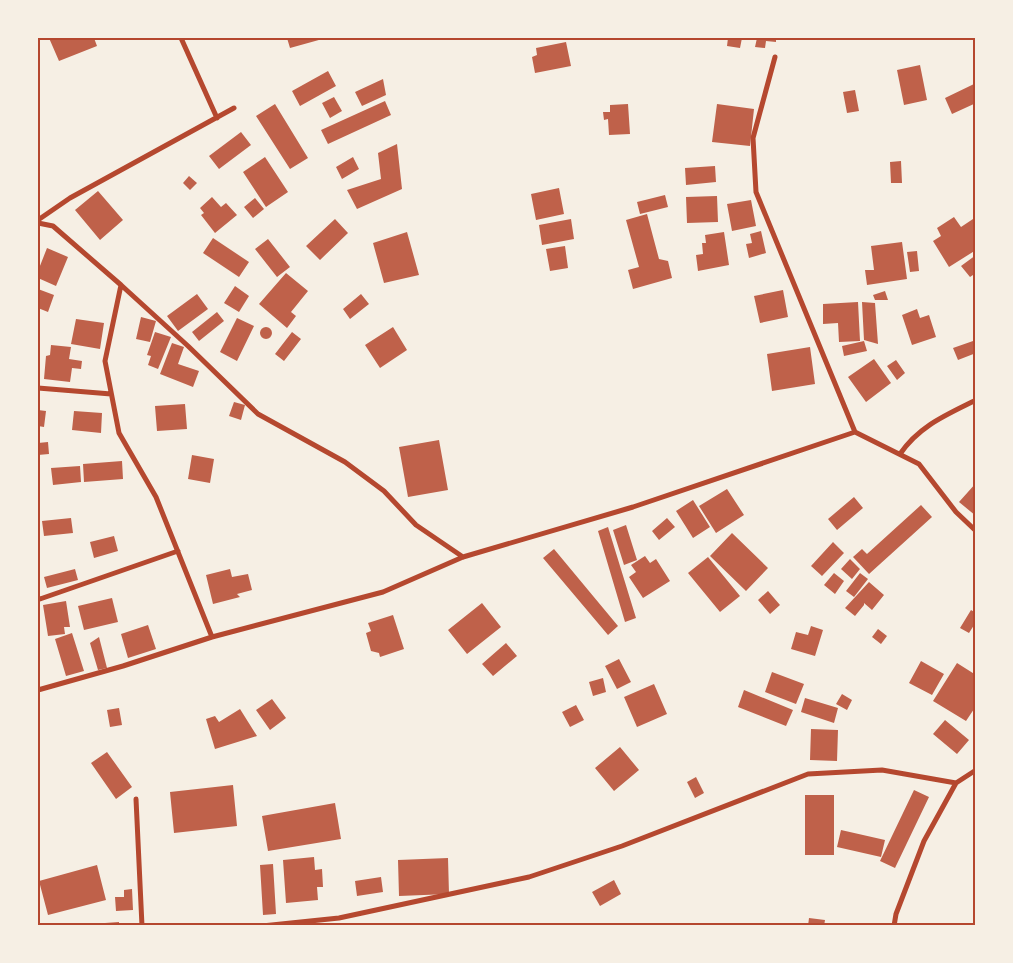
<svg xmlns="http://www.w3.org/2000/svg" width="1013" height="963" viewBox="0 0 1013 963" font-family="Signika,sans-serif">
<rect width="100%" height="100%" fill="#f6efe4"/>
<path fill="#bf614a" d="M49,38H94L97,46L59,61Z
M287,38H326L290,48Z
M728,38H742L740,48L727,46Z
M757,38H776V42L766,41L765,48L755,47Z
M566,42L571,66L535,73L532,57L537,55L536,48Z
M920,65L927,100L904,105L897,70Z
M328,71L336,86L300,106L292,91Z
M383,79L386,95L362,106L355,92Z
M974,84L976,103L952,114L945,98Z
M855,90L859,111L847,113L843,92Z
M334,97L342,111L330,118L322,103Z
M385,101L391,115L328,144L321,130Z
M275,104L308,158L290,169L256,116Z
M628,104L630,134L609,135L608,119L604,120L603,112H610V105Z
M717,104L754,109L750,146L712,142Z
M241,132L251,145L219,169L209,156Z
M397,144L402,189L357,209L347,190L381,179L378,153Z
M265,157L288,192L266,207L243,172Z
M353,157L359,169L342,179L336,167Z
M901,161L902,183H891L890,162Z
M715,166L716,182L686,185L685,168Z
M189,176L197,183L190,190L183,183Z
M559,188L564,214L536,220L531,194Z
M98,191L123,220L100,240L75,210Z
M665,195L668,207L640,214L637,202Z
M717,196L718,222L687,223L686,197Z
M212,197L221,207L226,203L237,215L215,233L201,215L204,213L200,208Z
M255,198L264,209L253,218L244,207Z
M751,200L756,226L732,231L727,204Z
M647,214L659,259L668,261L672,278L633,289L628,270L639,267L626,220Z
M954,217L961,227L973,219L976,223V250L949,267L933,241L941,236L937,228Z
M335,219L348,233L320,260L306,246Z
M571,219L574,239L542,245L539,225Z
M761,231L766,253L749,258L746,244L752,243L750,234Z
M407,232L419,275L384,283L373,243Z
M724,232L729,265L698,271L696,255L703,254L702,243H706L705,235Z
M213,238L249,262L239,277L203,253Z
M268,239L290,267L277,277L255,249Z
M902,242L907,279L867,285L865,270H874L871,246Z
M565,246L568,268L550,271L546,249Z
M47,248L68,257L56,286L38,278V271Z
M917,251L919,271L910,272L907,252Z
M976,255V273L970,277L961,266Z
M286,273L308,291L291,312L296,316L287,328L259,304Z
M235,286L249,296L239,312L224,303Z
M38,289L54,295L48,312L38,308Z
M783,290L788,317L760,323L754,296Z
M885,291L888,300H875L873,295Z
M197,294L208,309L178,331L167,316Z
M361,294L369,304L350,319L343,309Z
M858,302L860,341L839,342L838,323L823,324V304Z
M862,302L875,303L878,344L864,340Z
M917,309L920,318L929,315L936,337L912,345L902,315Z
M217,312L224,321L199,341L192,332Z
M141,317L156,321L150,342L136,339Z
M237,318L254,326L237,361L220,352Z
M76,319L104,323L100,349L71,344Z
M260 333a6 6 0 1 1 12 0a6 6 0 1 1-12 0Z
M393,327L407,350L380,368L365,345Z
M155,332L171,337L158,369L148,365L151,356L147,355Z
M292,332L301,339L284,361L275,354Z
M864,341L867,351L844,356L842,346Z
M973,341L976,353L958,360L953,348Z
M172,343L184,347L178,364L199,371L193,387L160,374Z
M51,345L71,347L69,359L82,361L81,369L72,368L70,382L44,379L46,356L50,355Z
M810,347L815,384L772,391L767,354Z
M874,359L891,383L866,402L848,377Z
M896,360L905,373L897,380L887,366Z
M234,402L245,405L241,420L229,416Z
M185,404L187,429L157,431L155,406Z
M38,410L46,411L44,427L38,426Z
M74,411L102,413L101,433L72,430Z
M439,440L448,490L408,497L399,447Z
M48,442L49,454L38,455V443Z
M192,455L214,459L210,483L188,479Z
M122,461L123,479L84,482L83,464Z
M80,466L81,482L53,485L51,468Z
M976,483V516L959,502Z
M727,489L744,515L716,533L699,506Z
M854,497L863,508L837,530L828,519Z
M693,500L710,527L693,538L676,511Z
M921,505L932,517L869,574L853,557L862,549L867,554Z
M71,518L73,533L44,536L42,521Z
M667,518L675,527L659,540L652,531Z
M626,525L637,560L624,565L613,530Z
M608,527L636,618L625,622L598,531Z
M732,533L768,568L746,591L710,556Z
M114,536L118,551L94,558L90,542Z
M833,542L844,553L822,576L811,566Z
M554,549L618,626L608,635L543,558Z
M645,556L650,563L656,559L670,581L643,598L629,577L636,572L631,565Z
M708,557L740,596L720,612L688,573Z
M850,559L860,569L852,579L841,569Z
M75,569L78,580L47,588L44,577Z
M230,569L232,577L248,574L252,590L237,594L240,597L213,604L206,575Z
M834,573L844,581L835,594L824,585Z
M860,573L868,579L854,597L846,591Z
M869,582L884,595L872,610L864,603V605L855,616L845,608Z
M768,591L780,605L770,614L758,600Z
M112,598L118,622L84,630L78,606Z
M66,601L70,627H64L65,634L48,636L43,605Z
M482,603L501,627L467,654L448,630Z
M971,610L976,613V622L969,633L960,628Z
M393,615L404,649L380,657L379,653L371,651L366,633L371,631L368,623Z
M148,625L156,649L128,658L121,634Z
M811,626L823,630L815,656L791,649L796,632L808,635Z
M878,629L887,636L881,644L872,637Z
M72,633L84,671L66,676L55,639Z
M99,637L107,668L98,670L90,643Z
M506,643L517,656L493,676L482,664Z
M619,659L631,682L617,689L605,666Z
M921,661L944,674L932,695L909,683Z
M957,663L976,675V706L966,721L933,701Z
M772,672L804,684L796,704L765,692Z
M603,678L606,692L593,696L589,682Z
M654,684L667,714L637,727L624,697Z
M744,690L793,710L786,726L738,707Z
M842,694L852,700L847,710L836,704Z
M805,698L838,708L834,723L801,712Z
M272,699L286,718L270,730L256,710Z
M576,705L584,720L570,727L562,712Z
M119,708L122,725L110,727L107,710Z
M240,709L257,736L215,749L206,719L215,716L219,722Z
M945,720L969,740L957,754L933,734Z
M811,729L838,730L837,761L810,760Z
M620,747L639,770L614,791L595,768Z
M107,752L132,787L116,799L91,763Z
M696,777L704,793L695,798L687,782Z
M233,785L237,826L174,833L170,792Z
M914,790L929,797L895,868L880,861Z
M805,795H834V855H805Z
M335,803L341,839L268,851L262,816Z
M841,830L885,840L881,857L837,847Z
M314,857L315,870L322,869L323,887H317L318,900L286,903L283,860Z
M448,858L449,894L399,896L398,860Z
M273,864L276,914L263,915L260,865Z
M97,865L106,900L48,915L39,881Z
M381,877L383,892L357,896L355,881Z
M614,880L621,894L600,906L592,892Z
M132,889L133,910L116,911L115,897H124V890Z
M809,918L825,920L824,926H808Z
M119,922V926H91V924Z"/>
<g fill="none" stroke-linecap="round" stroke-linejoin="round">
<path stroke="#b5482f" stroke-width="5" d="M181,38L217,118
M775,57L753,138L756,192L855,432L919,464L956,512L976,531
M38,220L70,198L234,108
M38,223L53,226L121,285L188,346L258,414L345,462L384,491L416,525L463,557
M121,285L105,361L119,433L156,497L212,637
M38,388L111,394
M900,454C919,426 946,415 976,400
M38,598L40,599L178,551
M38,690L123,666L212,637L383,592L463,557L633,507L855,432
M136,799L142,926
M262,926L339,918L529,877L622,846L808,774L882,770L956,783
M894,926L896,914L924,841L956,783L976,770"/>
</g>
<rect width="1013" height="963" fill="none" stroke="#f6efe4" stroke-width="78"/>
<rect x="39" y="39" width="935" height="885" fill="none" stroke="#b5482f" stroke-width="2"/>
</svg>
